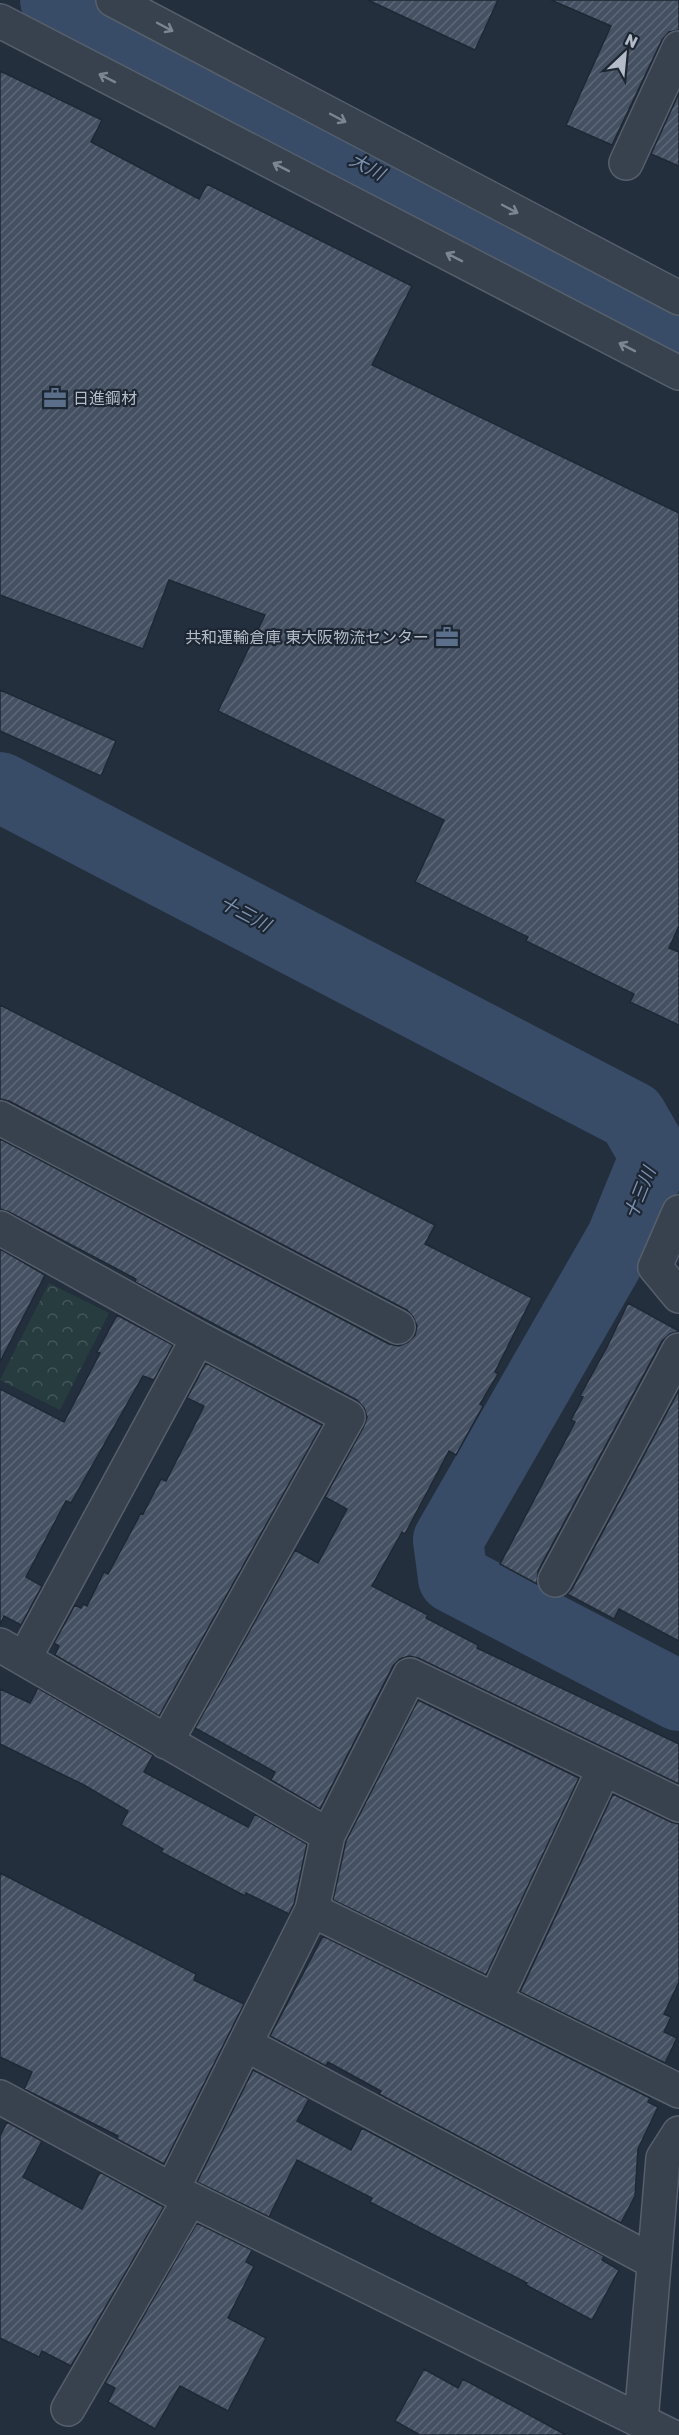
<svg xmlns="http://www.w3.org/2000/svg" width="679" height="2435" viewBox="0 0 679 2435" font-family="Rubik,'Noto Sans JP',sans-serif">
<defs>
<pattern id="park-crowns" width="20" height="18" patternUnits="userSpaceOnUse" patternTransform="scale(1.5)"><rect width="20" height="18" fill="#263c3f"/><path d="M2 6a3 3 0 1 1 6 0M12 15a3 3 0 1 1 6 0" fill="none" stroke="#435659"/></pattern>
<pattern id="building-hatch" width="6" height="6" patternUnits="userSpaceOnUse" patternTransform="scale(1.5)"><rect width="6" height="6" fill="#455162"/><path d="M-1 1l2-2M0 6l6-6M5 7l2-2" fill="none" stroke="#5d6877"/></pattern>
</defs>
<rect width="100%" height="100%" fill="#242f3e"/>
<path fill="url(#park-crowns)" d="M49,1283L109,1313L60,1410L0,1380Z"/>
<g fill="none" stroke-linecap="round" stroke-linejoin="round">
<path stroke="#394c67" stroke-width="70" d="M55,0L679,334
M0,787L632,1116L655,1156L621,1239L448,1540L453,1578L679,1696"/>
</g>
<path fill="url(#building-hatch)" stroke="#1f2835" stroke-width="1.5" d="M368,0H498L475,50Z
M551,0H679V30L669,32L662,40L612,145L566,125L611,26Z
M0,71L102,120L91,142L199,199L207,184L412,286L372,365L679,513V926L669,948L679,952V1025L630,1002L634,994L526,941L528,937L415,882L444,820L218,711L265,615L169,580L143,649L0,595Z
M679,93V166L651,154Z
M0,690L116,741L101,776L0,731Z
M0,1005L435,1225L425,1244L532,1298L495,1372L498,1374L480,1404L483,1406L456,1455L449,1451L405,1534L402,1532L372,1586L428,1615L426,1618L478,1645L477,1648L679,1744V1784L418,1658L409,1656L400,1659L393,1666L320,1809L271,1780L275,1772L195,1728L295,1550L318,1563L347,1509L325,1497L364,1426L367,1417L364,1408L357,1400L135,1282L136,1279L9,1212L0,1209V1139L389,1344L399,1346L408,1342L415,1335L417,1326L413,1317L407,1310L9,1101L0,1099Z
M0,1249L45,1275L0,1362Z
M628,1303L679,1331L670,1334L662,1341L538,1571L537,1584L500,1564L575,1422L571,1420L583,1397L580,1396L607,1347Z
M117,1315L173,1345L154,1380L143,1376L71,1503L66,1501L26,1577L42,1586L21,1625L4,1616L0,1625V1389L64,1422L100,1353L97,1352Z
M206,1363L322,1425L159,1716L55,1655L59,1646L54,1643L75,1605L81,1608L83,1604L87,1606L104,1572L108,1574L141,1513L143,1514L161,1479L166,1481L204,1406L187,1398Z
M679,1390V1641L619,1609L614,1619L567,1594L572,1589Z
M38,1688L153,1755L144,1772L248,1827L255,1814L307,1844L294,1904L289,1914L246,1893L245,1896L161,1852L163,1849L121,1825L128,1811L84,1785L0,1744V1689L30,1703Z
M418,1700L579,1778L486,1975L333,1900L346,1841Z
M613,1794L671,1822L679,1824V1982L664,2014L671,2017L664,2032L677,2038L665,2063L520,1992Z
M0,1873L196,1974L194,1980L244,2004L164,2164L117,2139L118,2136L24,2089L32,2072L0,2057Z
M323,1936L650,2098L648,2102L658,2107L638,2149L635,2196L621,2223L379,2094L381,2091L328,2062L326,2066L270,2036Z
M253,2070L309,2099L297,2121L351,2150L362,2128L604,2256L602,2260L619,2270L592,2320L526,2285L527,2283L370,2202L372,2198L297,2160L269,2217L197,2182Z
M7,2122L42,2141L23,2177L82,2209L100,2172L164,2207L71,2366L42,2351L39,2357L0,2338V2136Z
M197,2223L252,2250L246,2262L254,2266L228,2318L266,2338L228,2411L180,2386L155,2429L108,2402L115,2388L105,2383Z
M424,2369L458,2388L463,2379L566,2435H420L395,2421Z"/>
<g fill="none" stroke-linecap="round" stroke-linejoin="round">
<g stroke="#565f6c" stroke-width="36">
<path id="minor" d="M113,0L679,298
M0,21L679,373
M626,163L679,48
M0,1118L398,1327
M679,1212L655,1267L679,1296
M0,1228L198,1338L348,1417L166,1742
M555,1580L679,1350
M0,1645L328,1835
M24,1659L198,1338
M312,1910L679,2091
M495,2000L604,1769
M245,2044L654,2262
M0,2097L172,2190L669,2435
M172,2190L312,1910L328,1835L410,1675L679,1805
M68,2409L190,2199
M641,2421L663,2158L679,2133"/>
</g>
<use href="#minor" stroke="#38414e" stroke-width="33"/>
</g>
<defs><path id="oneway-shaft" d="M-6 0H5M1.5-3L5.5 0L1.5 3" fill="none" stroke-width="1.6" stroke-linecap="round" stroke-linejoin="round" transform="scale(1.5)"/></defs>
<g stroke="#7c8592">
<use href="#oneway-shaft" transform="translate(165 27) rotate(28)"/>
<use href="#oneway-shaft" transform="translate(107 78) rotate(-153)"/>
<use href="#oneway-shaft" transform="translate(338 118) rotate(28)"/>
<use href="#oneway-shaft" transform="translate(281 167) rotate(-153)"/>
<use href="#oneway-shaft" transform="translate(510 209) rotate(28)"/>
<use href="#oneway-shaft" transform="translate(454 257) rotate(-153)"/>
<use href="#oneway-shaft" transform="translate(627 347) rotate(-153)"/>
</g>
<defs>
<g id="office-bare" transform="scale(1.8)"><path d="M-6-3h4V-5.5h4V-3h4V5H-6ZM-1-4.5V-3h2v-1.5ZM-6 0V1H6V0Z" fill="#5c6f8a" stroke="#1d2633" stroke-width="2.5" paint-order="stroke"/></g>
</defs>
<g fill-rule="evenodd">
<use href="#office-bare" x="55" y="398"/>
<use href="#office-bare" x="447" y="637"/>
</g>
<g text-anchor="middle" stroke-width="4.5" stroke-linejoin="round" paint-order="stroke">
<g font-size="16" fill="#b4bcc9" stroke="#1d2633" text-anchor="start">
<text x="73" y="404">日進鋼材</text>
<text x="429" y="643" text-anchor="end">共和運輸倉庫 東大阪物流センター</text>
</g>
<g font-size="18" font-style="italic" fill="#7c92b1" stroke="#1d2633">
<text transform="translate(367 167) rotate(28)" y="6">大川</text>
<text transform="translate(245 914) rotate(28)" y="6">十三川</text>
<text transform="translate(640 1193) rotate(-68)" y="6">十三川</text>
</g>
</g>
<g transform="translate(625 54) rotate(26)" stroke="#1d2633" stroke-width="4.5" paint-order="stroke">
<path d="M0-4.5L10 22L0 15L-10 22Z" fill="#b4bcc9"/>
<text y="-9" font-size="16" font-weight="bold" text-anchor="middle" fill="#b4bcc9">N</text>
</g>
</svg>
